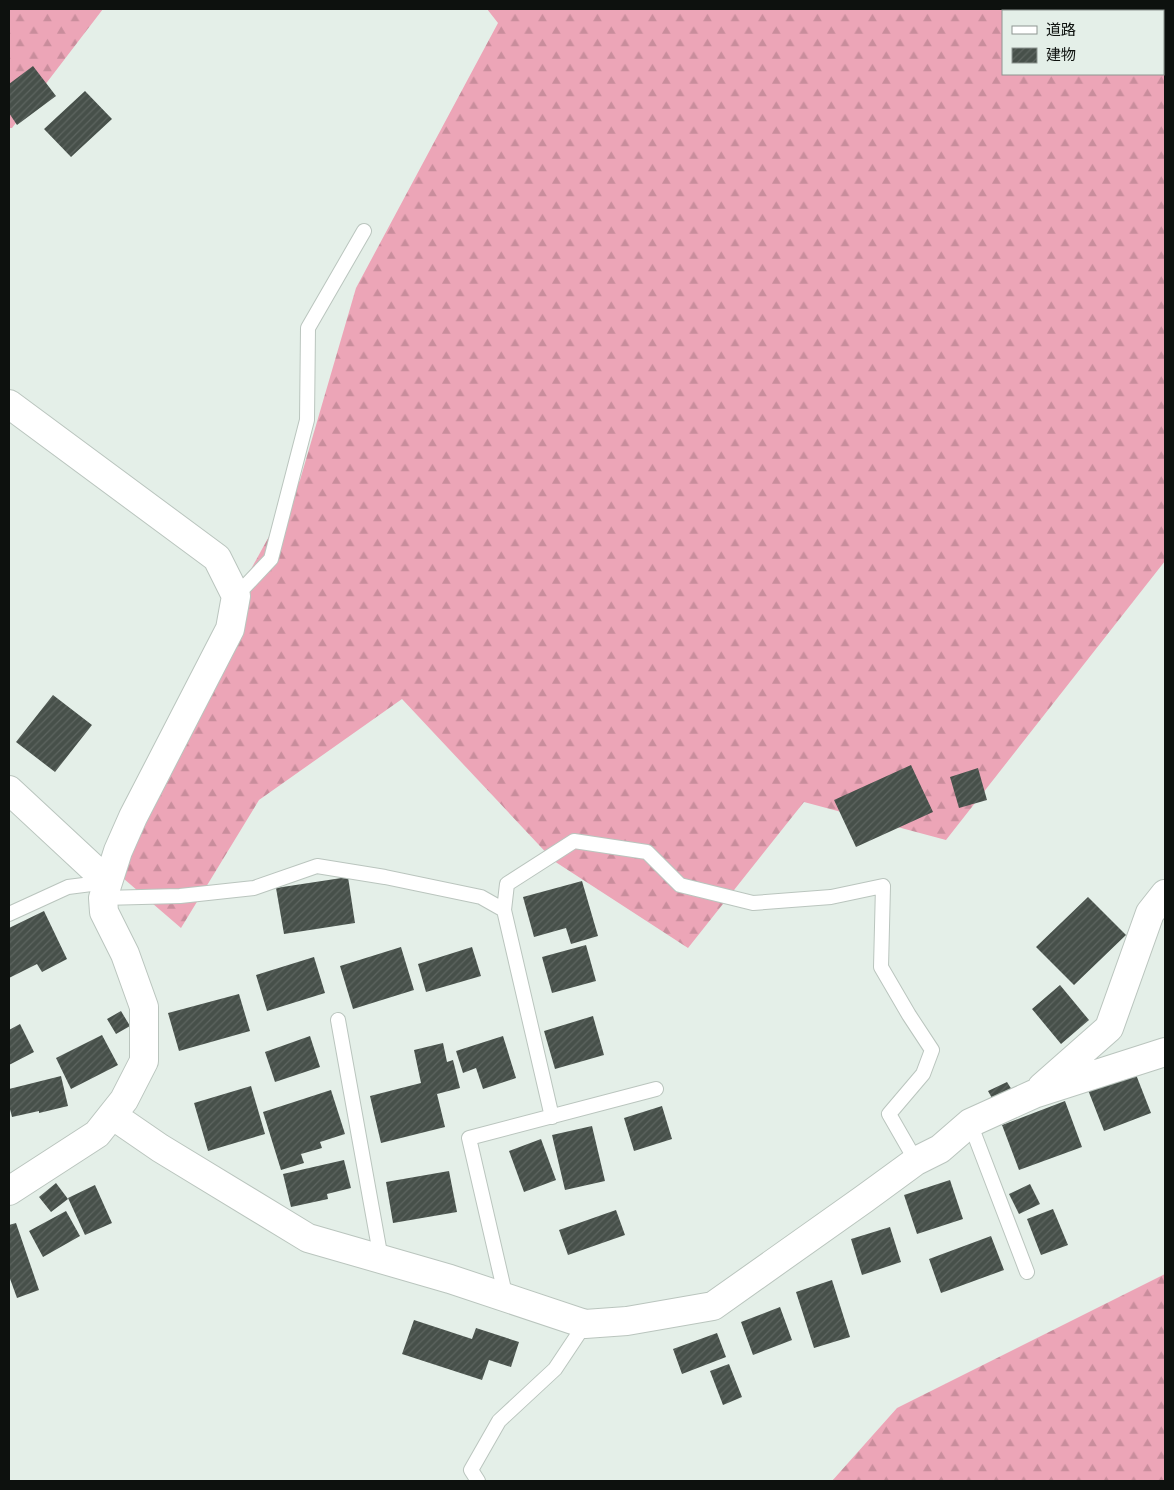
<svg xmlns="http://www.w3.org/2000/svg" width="1174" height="1490" viewBox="0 0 1174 1490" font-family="'Crimson Pro','Noto Sans JP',serif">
<defs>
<pattern id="forest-firs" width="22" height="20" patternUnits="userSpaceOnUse" patternTransform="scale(1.25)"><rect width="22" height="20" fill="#eca5b7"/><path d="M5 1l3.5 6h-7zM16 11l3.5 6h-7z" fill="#c98d9c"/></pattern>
<pattern id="building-hatch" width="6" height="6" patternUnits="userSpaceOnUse" patternTransform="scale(1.25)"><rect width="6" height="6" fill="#47504a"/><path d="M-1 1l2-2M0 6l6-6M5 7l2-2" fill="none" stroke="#5d6560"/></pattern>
</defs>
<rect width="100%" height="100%" fill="#e4efe8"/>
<path fill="url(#forest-firs)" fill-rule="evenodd" d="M9,9H103L12,128H9Z
M487,9H1165V561L946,840L804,802L688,948L554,861L402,699L259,800L181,928L102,860L195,671L300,480L356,288L498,23ZM1003,11H1163V74H1003Z
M1165,1274V1481H832L897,1408Z"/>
<path fill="url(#building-hatch)" d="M33,66L56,96L17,125L9,113V84Z
M85,91L112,119L71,157L44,129Z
M53,695L92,725L55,772L16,742Z
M911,765L933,812L856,847L834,800Z
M978,768L987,800L959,808L950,777Z
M348,877L355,923L284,934L276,888Z
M582,881L598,936L571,944L566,928L534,937L523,897Z
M1088,897L1126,935L1074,985L1036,947Z
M44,911L67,959L42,972L37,964L9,978V928Z
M586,945L596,981L552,993L542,957Z
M401,947L414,990L353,1009L340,966Z
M472,947L481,976L426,992L418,964Z
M314,957L325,993L267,1011L256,975Z
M1060,985L1089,1020L1061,1044L1032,1009Z
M239,994L250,1031L179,1051L168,1013Z
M121,1011L130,1026L116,1034L107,1019Z
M593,1016L604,1055L555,1069L544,1031Z
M20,1024L34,1052L9,1065V1030Z
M102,1035L118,1065L71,1089L56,1058Z
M310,1036L320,1067L275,1082L265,1052Z
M503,1036L516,1078L483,1089L476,1068L463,1073L456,1051Z
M443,1043L447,1062L453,1060L460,1088L437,1094L445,1127L381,1143L370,1096L421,1083L414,1050Z
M1135,1072L1151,1113L1104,1131L1088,1090Z
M61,1076L68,1106L39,1113V1111L12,1117L9,1105V1089Z
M1007,1082L1012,1090L993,1100L988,1091Z
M251,1086L265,1134L208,1151L194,1103Z
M331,1090L345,1134L320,1142L322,1148L301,1154L304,1163L281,1170L263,1112Z
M1065,1101L1082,1147L1019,1170L1002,1125Z
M662,1106L672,1139L634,1151L624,1118Z
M592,1126L605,1181L565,1190L552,1135Z
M541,1139L556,1180L524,1192L509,1151Z
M344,1160L351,1188L327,1194L328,1199L291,1207L283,1174Z
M449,1171L457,1212L393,1223L386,1182Z
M950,1180L963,1219L917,1234L904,1195Z
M56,1183L68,1199L51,1212L39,1197Z
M1030,1184L1040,1204L1019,1214L1009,1194Z
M95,1185L112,1223L85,1235L68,1198Z
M1053,1209L1068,1245L1041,1255L1027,1219Z
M616,1210L625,1235L568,1255L559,1230Z
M66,1211L80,1236L43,1257L29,1231Z
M16,1223L39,1290L17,1298L9,1276V1225Z
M890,1227L901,1262L862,1275L851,1239Z
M991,1236L1004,1270L941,1293L929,1259Z
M832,1280L850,1337L814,1348L796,1292Z
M780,1307L792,1340L753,1355L741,1322Z
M414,1320L472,1339L476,1328L519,1342L511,1367L489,1360L482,1380L402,1354Z
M717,1333L726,1357L682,1374L673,1349Z
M729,1364L742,1397L723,1405L710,1371Z"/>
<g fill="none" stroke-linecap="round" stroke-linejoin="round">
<g stroke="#bac5be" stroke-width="16">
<path id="service" d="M236,596L271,559L307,420L308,328L364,231
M103,898L180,896L254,888L317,866L385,877L481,897L504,910L552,1117
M504,910L507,884L574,841L647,852L680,885L753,903L831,897L883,886L881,967L909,1015L932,1050L923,1074L889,1114L916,1161
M9,914L68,887L107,882
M338,1020L381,1259
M970,1123L1027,1272
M506,1298L469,1138L656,1089
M478,1481L471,1470L499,1421L555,1369L585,1324"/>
</g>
<g stroke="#bac5be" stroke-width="30">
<path id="minor" d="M9,404L217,558L236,596L230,629L133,817L118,851L103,898L104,912L125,954L144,1007V1061L124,1100L97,1134L9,1191
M9,790L108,882
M1042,1087L1109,1028L1150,913L1165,894
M112,1115L160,1148L308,1238L450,1279L585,1324L627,1321L713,1306L864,1199L916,1161L940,1149L970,1123L1034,1094L1165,1052"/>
</g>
<use href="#service" stroke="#fff" stroke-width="14"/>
<use href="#minor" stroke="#fff" stroke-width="28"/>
</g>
<rect width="1174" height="1490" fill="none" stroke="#0d110e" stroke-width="20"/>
<rect x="1002" y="10" width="162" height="65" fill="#e4efe8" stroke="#8e9691"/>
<rect x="1012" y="26" width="25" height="8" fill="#ffffff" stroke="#8e9691"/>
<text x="1046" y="35" font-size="15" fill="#0d110e">道路</text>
<rect x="1012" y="48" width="25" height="15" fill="url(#building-hatch)" stroke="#8e9691"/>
<text x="1046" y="60" font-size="15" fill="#0d110e">建物</text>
</svg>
